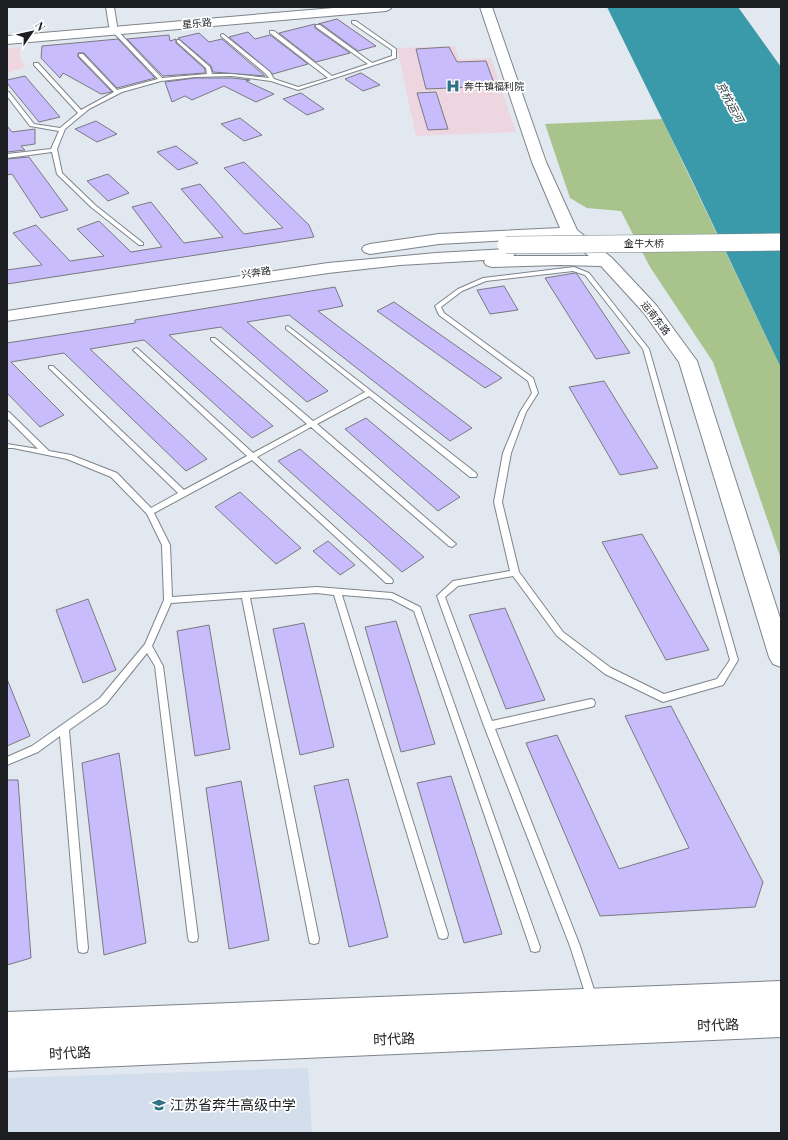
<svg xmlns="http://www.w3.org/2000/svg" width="788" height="1140" viewBox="0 0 788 1140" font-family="'Playfair Display','Noto Sans SC',serif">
<rect width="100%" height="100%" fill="#e1e8f0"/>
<path fill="#efd6df" d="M20,47V60L26,67L7,73V48Z"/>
<path fill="#d2deec" d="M308,1068L312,1133H7V1078Z"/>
<path fill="#eed6e0" d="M455,46L459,59L491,58L516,132L416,136L397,48Z"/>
<path fill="#a8c38c" d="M662,119L781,368V559L713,362L650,267L621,211L587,208L570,198L545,124Z"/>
<path fill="#3b9aaa" d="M607,7H738L781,67V368L688,172Z"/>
<path fill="#c9bcfc" stroke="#7a7981" d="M337,19L376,46L358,51L321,24H318Z
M315,24V28L350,53L316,62L279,33Z
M248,32L255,39L270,35L308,64L273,74L229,37Z
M199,33L209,42L222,39L265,76L213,72L211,66L178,38Z
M169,35L170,41L176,39V43L205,69V73L163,76L127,39Z
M118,39L155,78L117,88L84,53H78V57L112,92L101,94L63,73L60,78L41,58L42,46Z
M449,47L457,62L486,61L495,86L426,89L416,49Z
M361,73L380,85L363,91L345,79Z
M25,76L60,117L39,122L7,83V80Z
M195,78H232L250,80L246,81L274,94L256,102L224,86L192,100L185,96L172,102L165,82Z
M436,92L448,129L428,130L417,93Z
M301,93L324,109L307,115L283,99Z
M240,118L262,135L244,141L221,124Z
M96,121L117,134L97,142L75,129Z
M7,126L12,132L35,129V144L21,146L25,150L7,152Z
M176,146L198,163L178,170L157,152Z
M29,157L68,210L41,218L12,174L7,175V159Z
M244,162L309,225L314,237L7,284V270L42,265L13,233L36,225L70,261L104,256L77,229L99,221L131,252L162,247L132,207L151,202L184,243L223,237L181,189L200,184L244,234L283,228L224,168Z
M108,174L129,193L108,201L87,181Z
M575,273L577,274L630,353L596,359L545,278Z
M504,286L518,310L490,314L477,290Z
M335,287L343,306L318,311L472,428L450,441L289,315L247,322L328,391L307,402L221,327L169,335L273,426L252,438L144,340L90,349L207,459L186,471L64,353L11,362L64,415L40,427L7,393V343L135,323V320Z
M394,302L502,378L485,388L377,311Z
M604,381L658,468L620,475L569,387Z
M366,418L460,497L438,511L345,429Z
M300,449L424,557L402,572L278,461Z
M240,492L301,548L276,564L215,507Z
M642,534L709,650L666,660L602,542Z
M328,541L355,565L340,575L313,551Z
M88,599L116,670L83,683L56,610Z
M505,608L545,700L506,709L469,615Z
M396,621L435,744L401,752L365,627Z
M304,623L334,747L300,755L273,629Z
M209,625L230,749L195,756L177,631Z
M7,679L30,736L7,746Z
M671,706L763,882L755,907L600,916L526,743L557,735L619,869L689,848L625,716Z
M119,753L146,943L104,955L82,763Z
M451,776L502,934L464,943L417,783Z
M348,779L388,937L349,947L314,786Z
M7,780H18L31,958L7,965Z
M241,781L269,940L229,949L206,788Z"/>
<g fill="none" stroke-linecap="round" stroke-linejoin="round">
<g stroke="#7e848b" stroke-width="2">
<path id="lane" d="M352,21H356L396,49V58L298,90L271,81L232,76L195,77L161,81L122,92L89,109L65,129L57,149L62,173L95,205L143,243V245H139L91,207L57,174L52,152L7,158V154L51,149L59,131L30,126L7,96V92H9L34,124L60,128L78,113L34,65V63H38L81,110L114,92L79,56V54H83L117,90L158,79L112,31V29H116L162,78L207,74L206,68L177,42V40H179L210,67L212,74H232L269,78L266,74L221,36V35L223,34L270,72L274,79L298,87L328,78L270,33V31H274L332,76L368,64L316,27V25H320L372,63L392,56V50L352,23Z
M574,267L589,273L649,349L738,660L723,685L663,702L605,674L557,636L513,576L458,586L445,597L492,721L591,699L594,700L595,703L594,706L591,707L495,729L580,946L597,999L596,1003L592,1004L588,1003L587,999L570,946L484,726L437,596L453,581L510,571L494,502L503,453L520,412L532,393L528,381L439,315L435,306L458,289L483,278ZM573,271L585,275L643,349L730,660L717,679L664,694L611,668L563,632L519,572L502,502L511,453L526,412L538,393L533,378L444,313L441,307L462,291L486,281Z
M288,326L476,473L477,475L476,477H470L369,396L317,424L456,544L452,547L449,546L311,427L257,457L392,579L393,581L392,583H386L252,460L154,513L170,545L172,597L317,587L392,593L420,607L540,947L539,951L535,952L531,951L530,947L414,611L391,599L342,595L448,934L447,938L443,939L439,938L334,595L317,593L250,598L319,939L318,943L314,944L310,943L309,939L242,598L171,603L152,646L163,666L198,937L197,941L193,942L189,941L188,937L155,666L147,653L106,704L69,730L88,948L87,952L83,953L79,952L78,948L60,736L38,752L7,765V757L32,746L100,698L145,644L164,600L162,545L147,514L111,477L67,459L13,448H7V444L38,449L7,418V412H9L49,451L71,455L117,473L151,508L178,493L49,368V366H53L184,490L247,456L133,350L136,348L138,349L253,453L307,424L211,340V338H215L313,421L365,392L286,329V327Z"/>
</g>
<g stroke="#7e848b" stroke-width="2">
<path id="street" d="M106,7H114L117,26L116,28H110L109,26Z"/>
</g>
<g stroke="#7e848b" stroke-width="2">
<path id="secondary" d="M345,7H392L390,9L386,11L7,44V36Z
M480,7H492L546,162L577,230L612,258L656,305L697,361L781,621V667L773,664L769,657L679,362L644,313L601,266L560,265L492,267L486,265L484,262L485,260L400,265L328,273L7,321V311L328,263L436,253L507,249L513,251L515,254L513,256H589L566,237L439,244L370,254L364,252L362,249L364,246L370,244L439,234L560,228L532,162Z
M781,981V1037L7,1071V1012Z"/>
</g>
<use href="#lane" fill="#fff" fill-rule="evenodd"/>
<use href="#street" fill="#fff" fill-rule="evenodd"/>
<use href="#secondary" fill="#fff" fill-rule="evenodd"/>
<g stroke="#7e848b" stroke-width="18" stroke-linecap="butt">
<path id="secondary-bridge" d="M506,245L781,242"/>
</g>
<use href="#secondary-bridge" stroke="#fff" stroke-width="17"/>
</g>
<defs>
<g id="hospital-bare" transform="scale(1.08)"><path d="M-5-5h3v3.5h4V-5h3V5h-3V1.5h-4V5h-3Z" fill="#307285" stroke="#fff" stroke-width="2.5" paint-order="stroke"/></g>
<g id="school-bare" transform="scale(1.08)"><path d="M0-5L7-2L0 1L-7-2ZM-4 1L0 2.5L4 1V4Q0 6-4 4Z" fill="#307285" stroke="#fff" stroke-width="2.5" paint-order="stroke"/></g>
</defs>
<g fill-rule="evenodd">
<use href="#hospital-bare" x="453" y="86"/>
<use href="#school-bare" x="159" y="1105"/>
</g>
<g text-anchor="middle" stroke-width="3.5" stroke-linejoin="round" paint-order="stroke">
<g font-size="10" fill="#1c1e21" stroke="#fff">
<text transform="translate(197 23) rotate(-5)" y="4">星乐路</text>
<text x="644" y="247">金牛大桥</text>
<text transform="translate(256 272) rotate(-8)" y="4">兴奔路</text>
<text transform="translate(656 318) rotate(52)" y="4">运南东路</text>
</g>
<g font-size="10" fill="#1c1e21" stroke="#fff" text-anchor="start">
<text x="464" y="90">奔牛镇福利院</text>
</g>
<g font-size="11" font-style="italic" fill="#1c3236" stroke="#fff">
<text transform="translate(730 102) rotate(62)" y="4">京杭运河</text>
</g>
<g font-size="14" fill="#1c1e21" stroke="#fff">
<text transform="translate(718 1025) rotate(-2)" y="5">时代路</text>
<text transform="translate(394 1039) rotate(-2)" y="5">时代路</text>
<text transform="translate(70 1053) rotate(-3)" y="5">时代路</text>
</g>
<g font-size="14" fill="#1c1e21" stroke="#fff" text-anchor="start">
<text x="170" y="1110">江苏省奔牛高级中学</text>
</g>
</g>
<rect width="788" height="1140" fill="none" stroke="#1c1e21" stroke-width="16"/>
<g transform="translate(32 32) rotate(56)" stroke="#ffffff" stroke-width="3" paint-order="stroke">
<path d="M0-3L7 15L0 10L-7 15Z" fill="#1c1e21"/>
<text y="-6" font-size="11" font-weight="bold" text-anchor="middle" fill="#1c1e21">N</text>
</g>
</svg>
